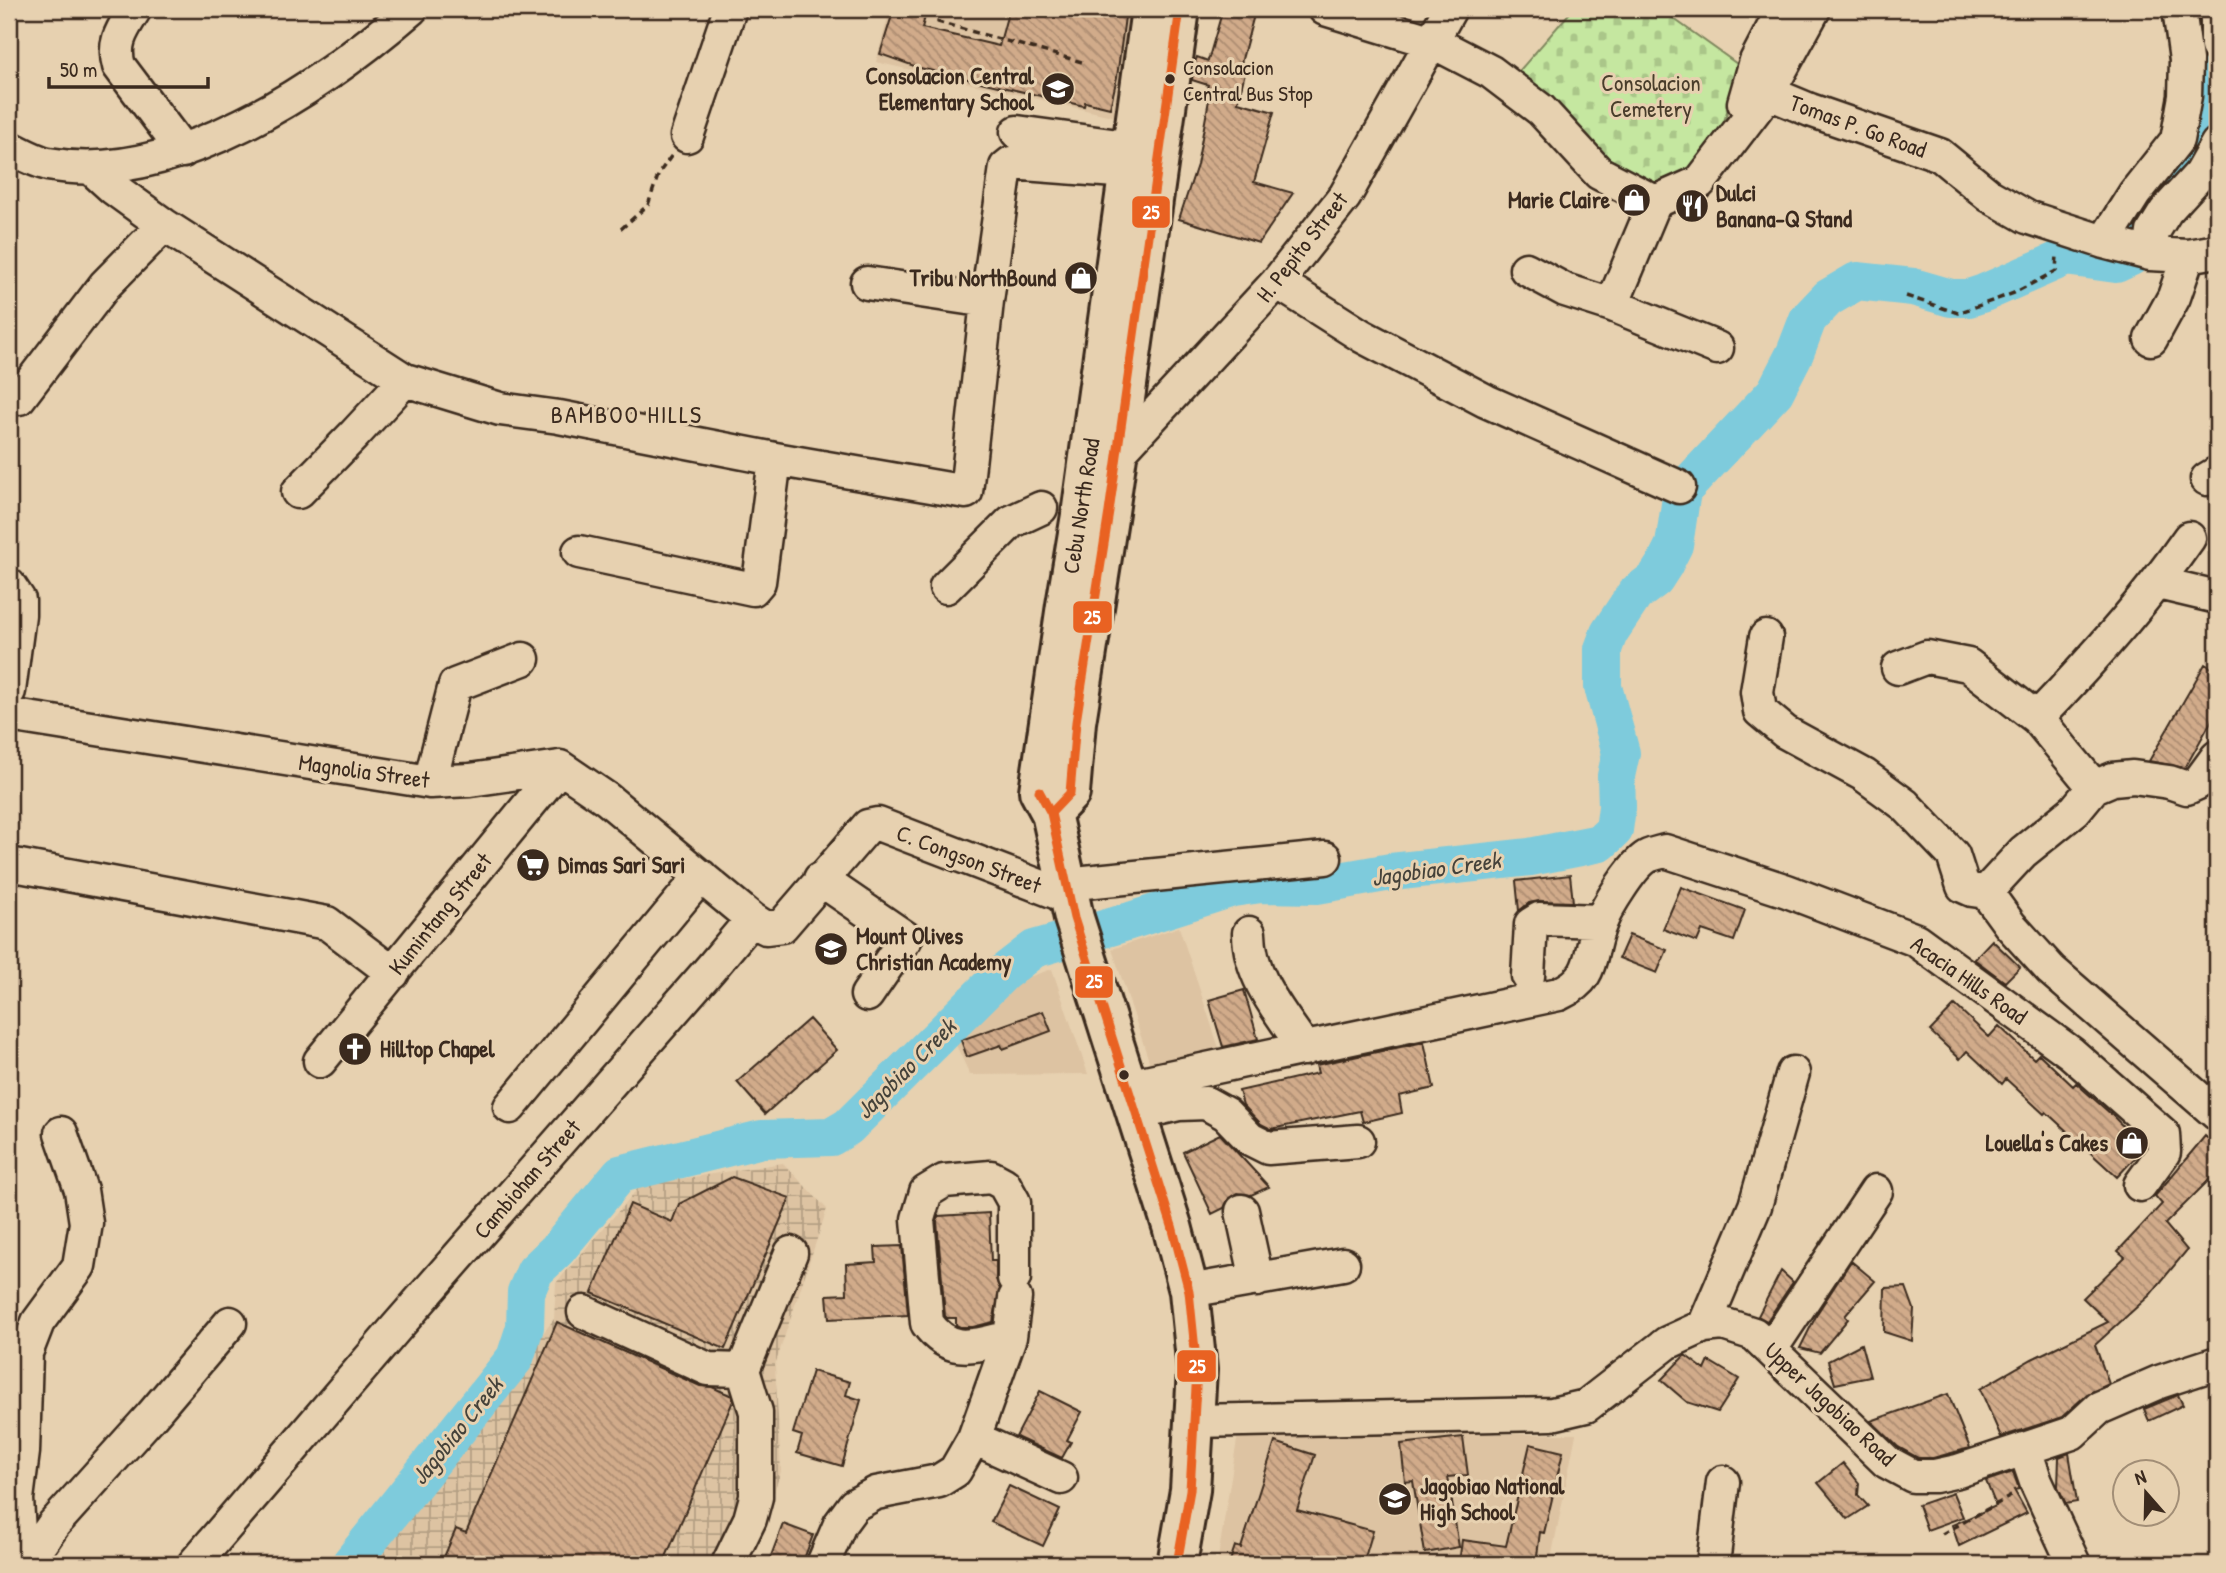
<svg xmlns="http://www.w3.org/2000/svg" width="2226" height="1573" viewBox="0 0 2226 1573" font-family="'Patrick Hand',sans-serif">
<defs>
<pattern id="industrial-grid" width="8" height="8" patternUnits="userSpaceOnUse" patternTransform="scale(1.75)"><rect width="8" height="8" fill="#ddc3a2"/><path d="M0 4h8M4 0v8" fill="none" stroke="#b49f83"/></pattern>
<pattern id="cemetery-stones" width="16" height="16" patternUnits="userSpaceOnUse" patternTransform="scale(1.75)"><rect width="16" height="16" fill="#c5e7a0"/><path d="M2 7V4a2 2 0 0 1 4 0v3zM10 15v-3a2 2 0 0 1 4 0v3z" fill="#aac689"/></pattern>
<pattern id="building-back-hatch" width="6" height="6" patternUnits="userSpaceOnUse" patternTransform="scale(1.75)"><rect width="6" height="6" fill="#d1ab8a"/><path d="M-1 5l2 2M0 0l6 6M5-1l2 2" fill="none" stroke="#ab8b70"/></pattern>
</defs>
<rect width="100%" height="100%" fill="#e7d1b0"/>
<filter id="ink" filterUnits="userSpaceOnUse"><feTurbulence type="fractalNoise" baseFrequency=".0143" numOctaves="2"/><feDisplacementMap in="SourceGraphic" scale="14" xChannelSelector="R" yChannelSelector="G"/><feConvolveMatrix kernelMatrix="1 2 1 2 8 2 1 2 1" color-interpolation-filters="sRGB"/></filter>
<g filter="url(#ink)">
<path fill="#ddc3a2" d="M890,9H1130L1116,117L876,62Z
M1179,927L1219,1048L1152,1070L1112,949Z
M1052,969L1088,1074L970,1075L950,1032L1023,979Z
M1238,1434H1576L1550,1564H1217Z"/>
<path fill="url(#industrial-grid)" d="M783,1163L827,1209L775,1365L781,1471L750,1564H365L554,1319L556,1283L641,1185Z"/>
<path fill="url(#cemetery-stones)" stroke="#80885f" stroke-width="2" d="M1573,9H1660L1737,64C1730,105 1722,151 1687,177C1679,184 1667,188 1657,192L1636,182L1514,77Z"/>
<g fill="none" stroke-linecap="round" stroke-linejoin="round">
<path stroke="#7ecbdc" stroke-width="38" d="M350,1564L515,1358L525,1327L526,1292L535,1271L558,1249L620,1174L762,1139L831,1137L848,1127L1003,973L1034,949L1114,926L1233,888L1261,884L1317,885L1391,872L1530,857L1600,843L1614,830L1617,807L1616,776L1621,753L1603,687V649L1609,633L1635,594L1655,579L1664,565L1674,545L1682,491L1775,392L1795,353L1808,319L1828,298L1857,281L1913,287L1951,298H1969L1984,293L2066,257L2116,264L2131,257L2141,222L2206,132L2215,98L2204,69L2190,9"/>
</g>
<path fill="url(#building-back-hatch)" stroke="#3b2a1e" stroke-width="2" d="M894,9H927L922,28L999,46L1009,9H1106L1105,13L1125,17L1117,77L1110,108L1085,102L1084,106L920,68L880,54Z
M1223,9L1254,15L1241,63L1247,64L1238,102L1274,112L1254,182L1293,193L1259,243L1179,219L1197,165L1211,89L1207,88L1208,85L1192,80L1194,65L1197,57L1208,61Z
M2205,664L2217,671V711L2185,768L2149,761Z
M1570,875L1573,902L1539,901L1529,903L1519,911L1516,881Z
M1681,887L1745,910L1734,941L1702,930L1697,942L1663,929Z
M1629,935L1667,950L1657,973L1619,958Z
M1992,940L2020,967L2005,982L1974,959Z
M1244,990L1258,1039L1223,1047L1209,1000Z
M1955,1005L1989,1037L1999,1026L2034,1059L2039,1054L2073,1086L2076,1083L2112,1115L2144,1148L2117,1177L2046,1112L2044,1114L2006,1079L2002,1084L1967,1051L1960,1059L1930,1031Z
M1043,1011L1051,1031L1003,1049L1001,1045L967,1057L961,1040Z
M809,1019L837,1050L765,1114L737,1082Z
M1424,1042L1434,1088L1399,1096L1402,1113L1363,1122L1360,1111L1271,1129L1261,1124L1243,1105L1239,1091L1318,1073L1316,1065Z
M1220,1134L1269,1187L1251,1195L1237,1193L1229,1198L1224,1208L1212,1214L1183,1152Z
M2205,1136L2217,1147V1172L2165,1224L2187,1250L2150,1295L2095,1345L2109,1384L2087,1394L2062,1417L2001,1437L1980,1389L2032,1359L2108,1322L2083,1298L2125,1257L2118,1251L2162,1204L2155,1196Z
M732,1177L790,1198L725,1349L592,1293L630,1204L672,1222L679,1204Z
M989,1213L991,1261H996V1279L1000,1289L993,1322L973,1327H960L956,1325V1318H947L945,1316L937,1221L938,1216Z
M902,1246L908,1315L829,1319L827,1295L847,1294L846,1264L876,1262L875,1247Z
M1851,1261L1875,1281L1845,1316L1848,1319L1820,1353L1800,1348L1818,1312Z
M1781,1271L1793,1282L1767,1321L1758,1316Z
M1906,1287L1914,1309L1912,1341L1884,1332L1885,1288Z
M557,1322L700,1386L712,1387L732,1396L733,1401L663,1564H441L456,1529L466,1533Z
M1861,1344L1870,1377L1835,1384L1828,1361Z
M1685,1355L1705,1370L1709,1361L1739,1379L1718,1412L1687,1402L1661,1380Z
M812,1371L850,1382L846,1395L861,1400L842,1466L797,1453L802,1436L793,1433Z
M1040,1391L1082,1412L1067,1440L1071,1442L1062,1458L1016,1437Z
M1948,1394L1970,1448L1933,1458H1918L1898,1447L1871,1421Z
M2178,1395L2183,1405L2149,1421L2144,1409Z
M1463,1437L1468,1475L1448,1477L1459,1547L1425,1553L1413,1481L1405,1482L1401,1444Z
M1275,1442L1315,1455L1297,1510L1373,1531L1363,1564H1229L1235,1546L1241,1548Z
M1530,1444L1563,1452L1544,1533L1540,1532L1536,1564H1459L1462,1540L1506,1546Z
M2069,1453L2077,1502L2066,1504L2058,1487L2059,1457Z
M1843,1463L1859,1483L1858,1495L1868,1506L1848,1519L1818,1483Z
M2013,1472L2019,1489L2014,1490L2027,1513L1959,1546L1952,1525L1996,1506L1986,1481Z
M1009,1486L1060,1510L1043,1546L991,1522Z
M1953,1493L1963,1517L1927,1530L1918,1505Z
M783,1524L813,1535L802,1564H768Z"/>
<g fill="none" stroke-linecap="round" stroke-linejoin="round">
<g stroke="#3b2a1e" stroke-width="37">
<path id="minor" d="M135,9C123,29 112,42 119,66L183,151
M1325,9L1433,42L1491,72L1541,110L1599,173L1655,202L1700,182L1768,93L1814,9
M2217,19V46
M1750,85L1810,110L1940,155L1990,196L2027,217L2104,242L2150,254L2188,256L2217,251
M1744,103L1756,61L1783,9
M1017,132L1133,148
M687,136L730,9
M9,147C21,153 35,161 48,164C174,187 321,87 411,9
M91,168L113,188L164,225L405,380L500,409L559,417L775,459L966,492L987,301L1006,167L1011,163L1129,172
M2104,242L2135,193L2177,140L2185,96L2186,60L2179,9
M2150,254L2153,232L2166,211L2200,174L2217,144
M1526,269L1565,290L1612,305L1717,348
M1277,282L1362,336L1486,401L1679,487
M867,283L987,301
M1612,305L1655,202
M2151,339L2174,297L2188,256
M19,398L105,285L164,225
M1116,456L1277,282L1345,196L1450,9
M2207,479L2217,473
M298,492L353,436L405,380
M579,552L753,589L759,582L775,459
M2158,583L2217,597
M9,585L19,600V615L9,691
M946,587L1011,522L1041,508
M1766,637L1757,692L1760,711L1785,732L1864,775L1905,805L1953,855L1963,886L1972,890L1986,892L2010,925L2051,970L2217,1114
M1898,668L1927,657L1968,665L2037,718L2094,787
M9,715L430,782L470,780L560,767L607,799L752,919L766,928L782,926L868,826L878,824L1068,897
M2037,718C2092,661 2144,603 2189,538
M430,782L455,685L523,659
M9,864L327,923L393,973
M820,879L906,938L867,995
M1065,884L1325,858
M1986,892L2023,852L2075,810L2094,787L2113,779L2133,777L2169,782L2187,788L2198,783L2217,757
M1249,933C1249,977 1281,1013 1305,1049
M1528,976L1531,924L1539,919L1601,921
M320,1061L560,767
M1127,1086L1559,994C1597,977 1587,954 1601,922C1607,906 1631,868 1645,858C1650,854 1659,853 1665,851L1787,891L1916,940L2071,1053L2163,1134L2164,1152L2140,1185
M510,1107L701,876
M1136,1114L1179,1104L1206,1103L1226,1114L1250,1139L1268,1148L1358,1141
M1242,1211L1257,1280
M1189,1291L1343,1264
M584,1312L708,1369L743,1370
M1704,1326L1755,1206L1793,1073
M1010,1337C976,1345 951,1357 927,1323L918,1219L926,1192L944,1181L991,1177L1004,1184L1014,1202V1278
M1771,1349L1876,1191
M1195,1421L1552,1414L1586,1406L1667,1343L1704,1326L1723,1324L1754,1334L1887,1462L1913,1476H1935L1958,1471L2072,1433L2099,1408L2159,1382L2217,1363
M974,1438L1061,1478
M2025,1450L2036,1482L2074,1564
M20,1550L17,1499L23,1452L26,1353L38,1322L79,1266L86,1223L81,1190L61,1133
M26,1564L54,1524L152,1415L230,1323
M194,1564L396,1328L711,968L752,919
M728,1564L750,1519L756,1497V1412L743,1370L791,1253
M823,1564L840,1524L854,1505L876,1493L939,1481L955,1471L974,1438L1010,1337L1015,1298
M1713,1564L1723,1482"/>
</g>
<g stroke="#3b2a1e" stroke-width="44">
<path id="major" d="M1151,9L1081,515L1066,605L1039,791L1051,813L1074,918L1172,1226L1189,1291L1197,1370L1190,1490L1177,1564
M1051,813L1070,793L1076,722L1109,512L1180,9"/>
</g>
<path stroke="#3b2a1e" stroke-width="3.5" stroke-dasharray="7 5" stroke-linecap="butt" d="M942,9L938,22L1082,62
M621,229L648,205L659,173L672,155
M1906,296L1958,313L2014,293L2056,271L2057,255
M1942,1534L2013,1495"/>
<use href="#minor" stroke="#e7d1b0" stroke-width="32"/>
<use href="#major" stroke="#e7d1b0" stroke-width="38"/>
<g stroke="#e7d1b0" stroke-width="14">
<path id="bus-1" d="M1039,791L1051,813L1074,918L1172,1226L1189,1291L1197,1370L1190,1490L1177,1564
M1051,813L1070,793L1076,722L1109,512L1180,9"/>
</g>
<use href="#bus-1" stroke="#e96222" stroke-width="9"/>
</g>
</g>
<defs>
<g id="school-disc" transform="scale(1.75)"><circle r="9.5" fill="#3b2a1e" stroke="#e7d1b0"/><path d="M0-5L7-2L0 1L-7-2ZM-4 1L0 2.5L4 1V4Q0 6-4 4Z" fill="#fff"/></g>
<g id="shop-disc" transform="scale(1.75)"><circle r="9.5" fill="#3b2a1e" stroke="#e7d1b0"/><path d="M-5-2.5h2.3a2.7 3.5 0 0 1 5.4 0H5L5.5 6h-11ZM-1.5-2.5h3a1.5 2.3 0 0 0-3 0Z" fill="#fff"/></g>
<g id="restaurant-disc" transform="scale(1.75)"><circle r="9.5" fill="#3b2a1e" stroke="#e7d1b0"/><path d="M-5-6h1v4h1v-4h1v4h1v-4h1v5L-1.5 .5V6h-2V.5L-5-1ZM5-6V6H3V1.5H1.5Q1.5-4 5-6Z" fill="#fff"/></g>
<g id="supermarket-disc" transform="scale(1.75)"><circle r="9.5" fill="#3b2a1e" stroke="#e7d1b0"/><path d="M-6-5.5h2.5l.6 2H6L4.5 2H-2.5L-4.4-4H-6ZM-1.5 3.2a1.3 1.3 0 1 0 .1 0ZM3 3.2a1.3 1.3 0 1 0 .1 0Z" fill="#fff"/></g>
<g id="church-disc" transform="scale(1.75)"><circle r="9.5" fill="#3b2a1e" stroke="#e7d1b0"/><path d="M-1.2-6h2.4v3.5h3.3v2.4h-3.3V6h-2.4V-.1h-3.3v-2.4h3.3Z" fill="#fff"/></g>
</defs>
<g fill-rule="evenodd">
<use href="#school-disc" x="1058" y="89"/>
<use href="#shop-disc" x="1634" y="200"/>
<use href="#restaurant-disc" x="1692" y="206"/>
<use href="#shop-disc" x="1081" y="278"/>
<use href="#supermarket-disc" x="533" y="865"/>
<use href="#school-disc" x="831" y="949"/>
<use href="#church-disc" x="355" y="1049"/>
<use href="#shop-disc" x="2132" y="1143"/>
<use href="#school-disc" x="1395" y="1499"/>
</g>
<g fill="#3b2a1e" stroke="#e7d1b0" stroke-width="2.5">
<circle cx="1170" cy="79" r="6"/>
<circle cx="1124" cy="1075" r="6"/>
</g>
<g text-anchor="middle" stroke-width="6" stroke-linejoin="round" paint-order="stroke">
<g font-size="21" fill="#3b2a1e" stroke="#e7d1b0" text-anchor="start">
<text x="1183" y="75">Consolacion<tspan x="1183" dy="26">Central Bus Stop</tspan></text>
</g>
<g font-size="23" font-weight="bold" fill="#3b2a1e" stroke="#e7d1b0" text-anchor="start">
<text x="1034" y="84" text-anchor="end">Consolacion Central<tspan x="1034" dy="26">Elementary School</tspan></text>
<text x="1716" y="201">Dulci<tspan x="1716" dy="26">Banana-Q Stand</tspan></text>
<text x="1610" y="208" text-anchor="end">Marie Claire</text>
<text x="1056" y="286" text-anchor="end">Tribu NorthBound</text>
<text x="558" y="873">Dimas Sari Sari</text>
<text x="856" y="944">Mount Olives<tspan x="856" dy="26">Christian Academy</tspan></text>
<text x="380" y="1057">Hilltop Chapel</text>
<text x="2108" y="1151" text-anchor="end">Louella's Cakes</text>
<text x="1420" y="1494">Jagobiao National<tspan x="1420" dy="26">High School</tspan></text>
</g>
<g font-size="23" fill="#493d2b" stroke="#e7d1b0">
<text x="1651" y="91">Consolacion<tspan x="1651" dy="26">Cemetery</tspan></text>
</g>
<g font-size="23" fill="#3b2a1e" stroke="#e7d1b0">
<text transform="translate(1858 126) rotate(20)" y="8">Tomas P. Go Road</text>
<text transform="translate(1302 247) rotate(-52)" y="8">H. Pepito Street</text>
<text transform="translate(1081 506) rotate(-81)" y="8">Cebu North Road</text>
<text transform="translate(364 771) rotate(8)" y="8">Magnolia Street</text>
<text transform="translate(969 859) rotate(21)" y="8">C. Congson Street</text>
<text transform="translate(440 914) rotate(-51)" y="8">Kumintang Street</text>
<text transform="translate(1969 980) rotate(35)" y="8">Acacia Hills Road</text>
<text transform="translate(527 1179) rotate(-49)" y="8">Cambiohan Street</text>
<text transform="translate(1830 1404) rotate(43)" y="8">Upper Jagobiao Road</text>
</g>
<g font-size="24" letter-spacing="2" fill="#3b2a1e" stroke="#e7d1b0">
<text x="627" y="423">BAMBOO HILLS</text>
</g>
<g font-size="24" font-style="italic" fill="#45423a" stroke="#e7d1b0">
<text transform="translate(1436 869) rotate(-8)" y="8">Jagobiao Creek</text>
<text transform="translate(906 1069) rotate(-45)" y="8">Jagobiao Creek</text>
<text transform="translate(457 1431) rotate(-51)" y="8">Jagobiao Creek</text>
</g>
</g>
<g stroke="#e7d1b0" stroke-width="2.5">
<rect x="1131" y="195" width="40" height="34" rx="7" fill="#e96222"/>
<rect x="1072" y="600" width="41" height="34" rx="7" fill="#e96222"/>
<rect x="1074" y="965" width="40" height="34" rx="7" fill="#e96222"/>
<rect x="1176" y="1349" width="41" height="34" rx="7" fill="#e96222"/>
</g>
<g font-size="19" text-anchor="middle" font-weight="bold" fill="#fff">
<text x="1151" y="219">25</text>
<text x="1092" y="624">25</text>
<text x="1094" y="988">25</text>
<text x="1197" y="1373">25</text>
</g>
<rect width="2226" height="1573" fill="none" stroke="#e7d1b0" stroke-width="35"/>
<rect x="18" y="18" width="2191" height="1538" fill="none" stroke="#3b2a1e" stroke-width="2.5" filter="url(#ink)"/>
<g transform="translate(2146 1493) rotate(340)"><circle r="33" fill="#e7d1b0" stroke="#a28e76" stroke-width="2"/>
<path d="M0-5L12 26L0 18L-12 26Z" fill="#3b2a1e"/>
<text y="-10" font-size="19" font-weight="bold" text-anchor="middle" fill="#3b2a1e">N</text>
</g>
<path d="M49 77v10h159v-10" fill="none" stroke="#3b2a1e" stroke-width="3.5"/>
<text x="60" y="77" font-size="21" fill="#3b2a1e" stroke="#e7d1b0" stroke-width="5" paint-order="stroke">50 m</text>
</svg>
